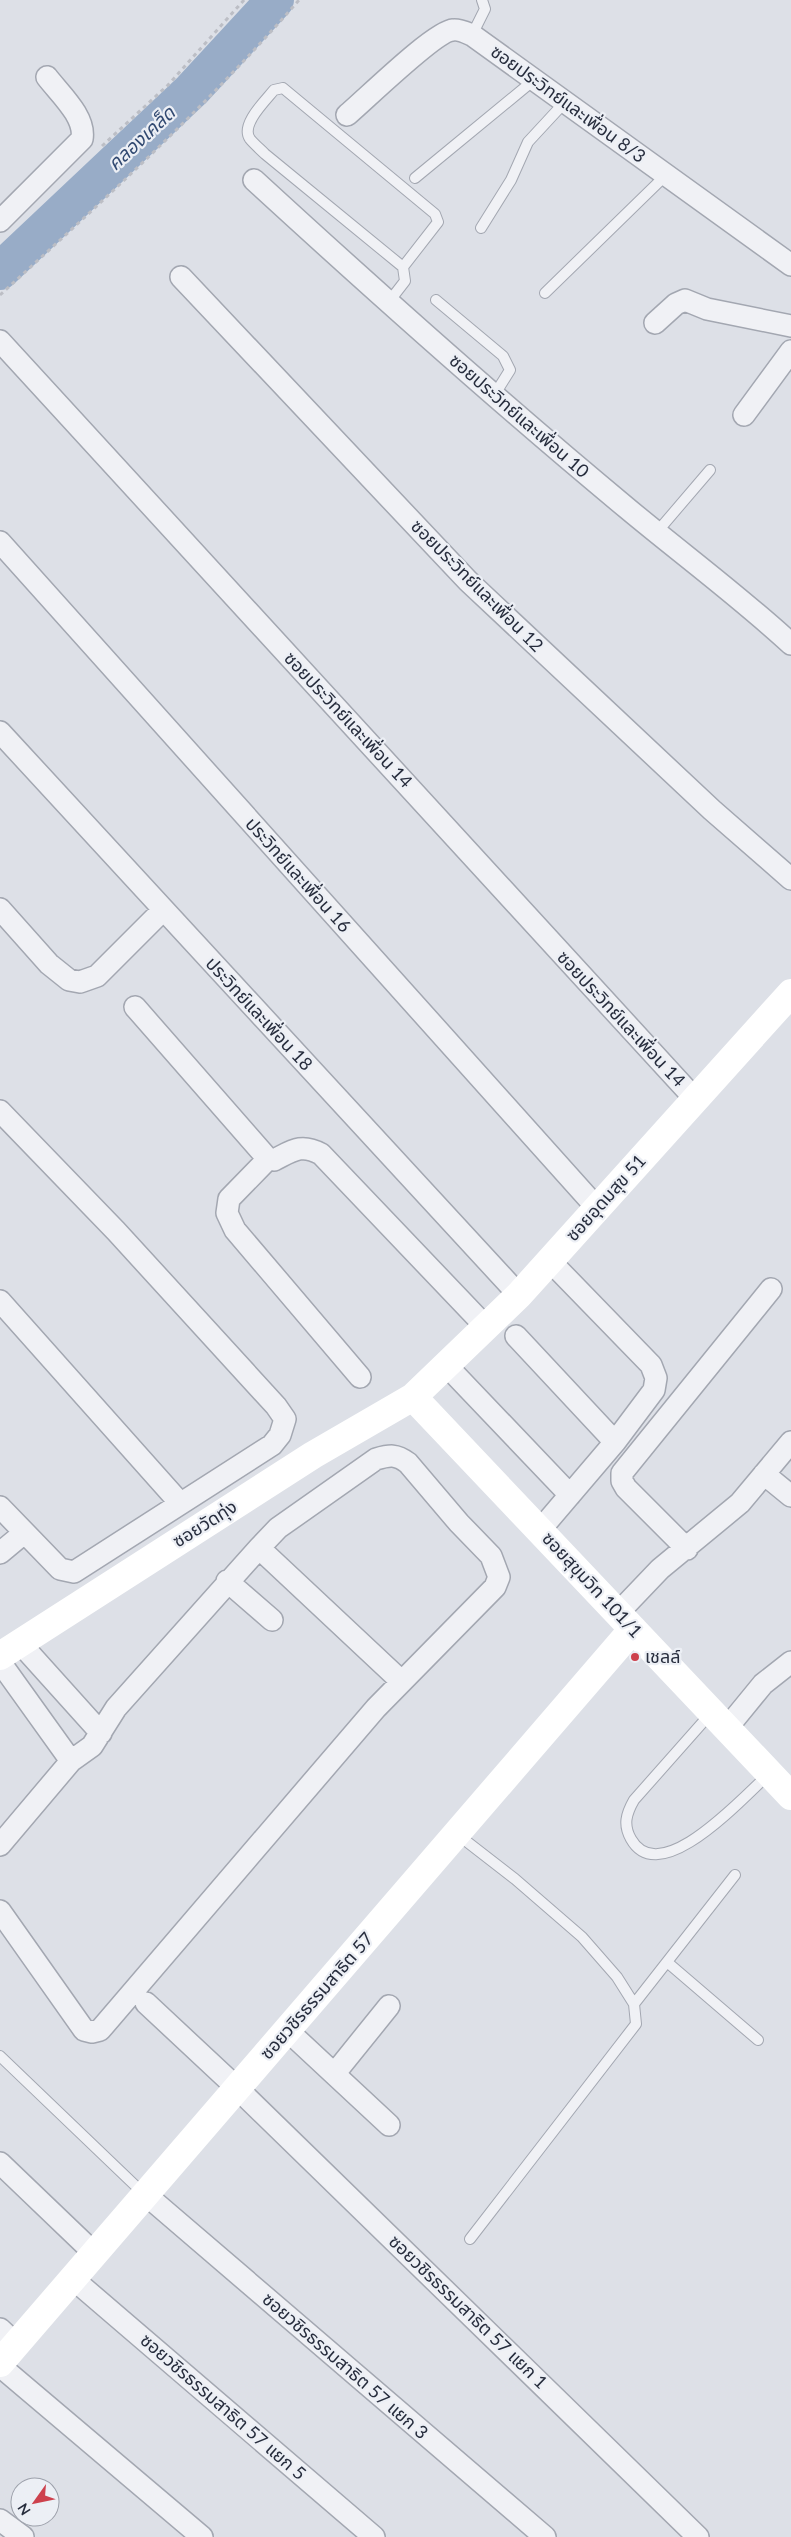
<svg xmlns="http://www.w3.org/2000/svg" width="791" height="2537" viewBox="0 0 791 2537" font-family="Lato,'Noto Sans Thai',sans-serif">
<rect width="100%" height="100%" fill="#dde0e7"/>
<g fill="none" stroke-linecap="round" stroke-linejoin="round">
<path stroke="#98acc7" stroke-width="38" d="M0,271L192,90L275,0"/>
<g stroke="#a3a7b1" stroke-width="12">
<path id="lane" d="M472,35L485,9L482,0
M415,178L534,80
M481,228L511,180L528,142L565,102
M545,293L666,175
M436,300L503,356L510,370L495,394
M388,303L405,281L403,267L265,154C260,149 254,144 250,139C240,125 265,101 274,90L283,88L435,214L438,222L403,267
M657,532L710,470
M711,1713L634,1800C626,1814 623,1825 631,1839C660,1891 745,1795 769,1774
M457,1834L515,1879L582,1937L617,1977L634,2004L636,2024L470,2239
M667,1962L758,2040
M634,2004L735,1875
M0,2056L144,2194"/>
</g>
<g stroke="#a3a7b1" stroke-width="24">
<path id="street" d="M347,115C365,100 435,31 453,30C459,29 467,33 472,35L791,265
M254,180C376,292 500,403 628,509C682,554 739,596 791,644
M0,221L82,139C86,117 60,94 47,77
M181,277L468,581L712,810L791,879
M655,323L676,304L685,300L707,309L791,326
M0,341L695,1099
M744,415L791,351
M0,542L597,1208
M0,732L519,1295
M0,909L49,964L69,980L80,982L97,976L163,910
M135,1007L268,1159L274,1160C292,1151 301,1143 321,1154L486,1327
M0,1111L116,1231L276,1406L285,1419L280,1435L272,1445L74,1572L60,1569L0,1507
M268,1159L229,1199L227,1213L235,1230L360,1377
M0,1301L180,1503
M516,1336L615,1442
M446,1365L570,1495
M764,1474L791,1496
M540,1530L615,1442L654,1390L656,1378L651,1365L550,1261
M259,1548L401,1681
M687,1549L626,1488L622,1481V1473L771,1289
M0,1553L24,1533
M227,1581L272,1620
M618,1613L660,1569L740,1503L791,1442
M20,1643L101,1733
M0,1662L71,1761
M727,1728L763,1684L791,1662
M0,1845L71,1761L92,1746L116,1708L259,1548L278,1528L376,1459C390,1455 396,1454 408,1463L459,1523L491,1556L499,1577L495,1587L376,1708L100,2030L92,2032L84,2030L0,1911
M146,2003L237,2088L698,2537
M288,2031L389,2125
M335,2073L389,2006
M0,2163L94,2253
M145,2194L545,2537
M72,2278L374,2537
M0,2329L16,2344
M0,2366L202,2537
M0,2520L23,2537"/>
</g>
<path stroke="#bcbec5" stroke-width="3" stroke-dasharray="4 4" stroke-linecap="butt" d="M102,146L168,85L244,0
M0,295C103,201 207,106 299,0"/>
<use href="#lane" stroke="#f0f1f5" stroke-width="10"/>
<use href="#street" stroke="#f0f1f5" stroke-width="21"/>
<path stroke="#fff" stroke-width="28" d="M413,1397L791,1796
M0,1656L313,1455L413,1397L519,1295L791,993
M0,2363L633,1629"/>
</g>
<circle fill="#cd414d" stroke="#eceff5" stroke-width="2" cx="635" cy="1657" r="5"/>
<g text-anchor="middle" stroke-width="4.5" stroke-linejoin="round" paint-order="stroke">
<g font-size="18" fill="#272d3d" stroke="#eceff5">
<text transform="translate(568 104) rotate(36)" y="6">ซอยประวิทย์และเพื่อน 8/3</text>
<text transform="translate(519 416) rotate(41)" y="6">ซอยประวิทย์และเพื่อน 10</text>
<text transform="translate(477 586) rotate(45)" y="6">ซอยประวิทย์และเพื่อน 12</text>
<text transform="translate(348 720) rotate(47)" y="6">ซอยประวิทย์และเพื่อน 14</text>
<text transform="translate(298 875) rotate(48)" y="6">ประวิทย์และเพื่อน 16</text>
<text transform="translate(259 1014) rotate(47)" y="6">ประวิทย์และเพื่อน 18</text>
<text transform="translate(621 1019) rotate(47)" y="6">ซอยประวิทย์และเพื่อน 14</text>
<text transform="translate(606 1198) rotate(-48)" y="6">ซอยอุดมสุข 51</text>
<text transform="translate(205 1524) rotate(-32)" y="6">ซอยวัดทุ่ง</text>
<text transform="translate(592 1585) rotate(47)" y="6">ซอยสุขุมวิท 101/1</text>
<text transform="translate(317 1996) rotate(-49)" y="6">ซอยวชิรธรรมสาธิต 57</text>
<text transform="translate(468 2312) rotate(44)" y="6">ซอยวชิรธรรมสาธิต 57 แยก 1</text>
<text transform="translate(345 2366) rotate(41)" y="6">ซอยวชิรธรรมสาธิต 57 แยก 3</text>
<text transform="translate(223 2407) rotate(41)" y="6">ซอยวชิรธรรมสาธิต 57 แยก 5</text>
</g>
<g font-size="18" fill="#272d3d" stroke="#eceff5" text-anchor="start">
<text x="645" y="1663">เชลล์</text>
</g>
<g font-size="19" font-style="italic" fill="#314971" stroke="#eceff5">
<text transform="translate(141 138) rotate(-43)" y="7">คลองเคล็ด</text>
</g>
</g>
<g transform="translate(35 2502) rotate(237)"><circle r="24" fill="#eceff5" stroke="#9da1ab"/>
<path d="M0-4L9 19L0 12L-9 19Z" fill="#cd414d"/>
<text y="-8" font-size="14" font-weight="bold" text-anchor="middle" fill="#272d3d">N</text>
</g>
</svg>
